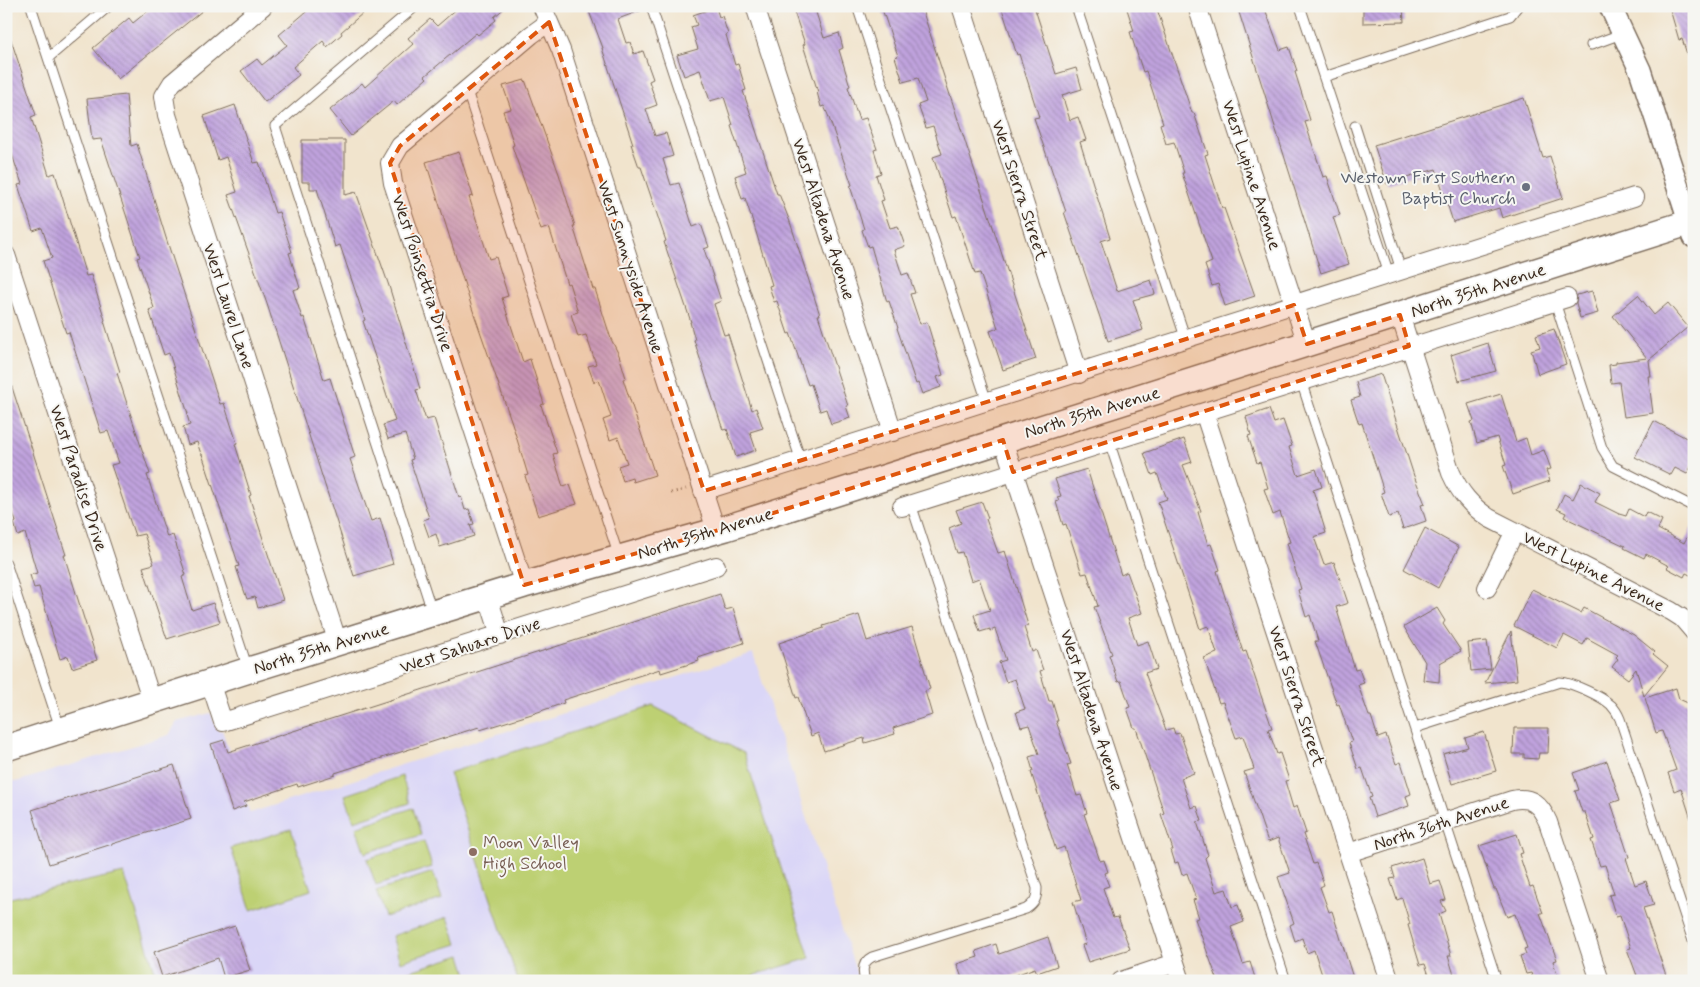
<svg xmlns="http://www.w3.org/2000/svg" width="1700" height="987" viewBox="0 0 1700 987" font-family="Mynerve,sans-serif">
<defs>
<pattern id="building-back-hatch" width="6" height="6" patternUnits="userSpaceOnUse" patternTransform="scale(1.25)"><rect width="6" height="6" fill="#c0a3de"/><path d="M-1 5l2 2M0 0l6 6M5-1l2 2" fill="none" stroke="#9d85b3"/></pattern>
</defs>
<rect width="100%" height="100%" fill="#f6f6f2"/>
<filter id="ink" filterUnits="userSpaceOnUse"><feTurbulence type="fractalNoise" baseFrequency=".02" numOctaves="2"/><feDisplacementMap in="SourceGraphic" scale="10" xChannelSelector="R" yChannelSelector="G"/><feConvolveMatrix kernelMatrix="1 2 1 2 8 2 1 2 1" color-interpolation-filters="sRGB"/></filter>
<filter id="wash" filterUnits="userSpaceOnUse"><feTurbulence type="fractalNoise" baseFrequency=".0096" numOctaves="4" result="noise"/><feDisplacementMap in="SourceGraphic" scale="20" xChannelSelector="R" yChannelSelector="G"/><feGaussianBlur stdDeviation="1.12" result="paint"/><feColorMatrix in="noise" values="0 0 0 0 0 0 0 0 0 0 0 0 0 0 0 0 0 1.4 0 .05"/><feComposite in="paint" operator="in"/></filter>
<g filter="url(#wash)">
<rect width="100%" height="100%" fill="#f1e4cd"/>
<path fill="#dad6f7" d="M753,653L859,981H6V778L16,782L169,735L177,722L211,713L217,729L219,731L222,730L250,813Z"/>
<path fill="#bdd073" stroke="#7c7d48" d="M653,706L744,753L810,958L735,981H518L449,773Z
M402,776L410,803L354,821L345,795Z
M413,808L421,835L365,853L356,827Z
M291,829L311,890L251,910L231,848Z
M424,841L432,867L376,885L367,859Z
M433,872L442,899L385,917L376,891Z
M124,873L158,981H6V899Z
M448,917L457,944L400,962L392,936Z
M461,955L469,981H407L404,973Z"/>
<g id="blocks">
<path fill="url(#building-back-hatch)" d="M154,6H208L118,79L93,48L129,18L133,23Z
M313,6H371L341,32L342,34L327,47L323,41L293,67L299,75L265,102L241,71L257,59L262,65L287,45L279,35Z
M460,6H507L494,17L496,20L478,35L476,33L425,76L427,78L397,105L394,101L351,136L330,110L362,83L365,87L413,44L408,38L430,19L437,26Z
M587,6H645V9L618,19L626,43L630,42L634,54L643,51L653,79L649,81L657,105L646,109L655,136L666,133L673,156L663,159L671,185L679,183L693,227L701,224L709,247L704,249L721,301L714,304L724,335L728,334L752,410L756,408L763,428L750,432L756,450L736,457L727,429L723,430L694,340H695L690,322H691L664,242L666,241L641,167H639L631,144H633L602,48H603Z
M792,6H814L824,38L839,33L843,48L839,50L850,86L848,87L859,120L866,118L877,149L874,150L881,173L876,175L884,200L881,201L890,228L898,226L905,246L894,250L902,275L908,273L915,293L910,294L920,324L927,322L943,375L937,377L941,387L922,394L918,383L916,384L897,328H898L889,301L887,302L871,246L868,247L862,230L864,229L850,186L852,185L828,115L824,106L821,107L817,92H818L803,45L805,44Z
M881,6H921L1036,359L1003,370L990,331L998,328L980,273L975,274L956,216L953,217L933,157L942,154L933,126L926,128L918,105L926,102L918,78L903,82L895,57L898,56Z
M1001,6H1034L1056,74L1076,68L1082,89L1062,95L1070,120L1078,117L1086,140L1080,142L1110,238L1101,241L1117,291L1151,280L1155,294L1133,300L1143,330L1108,341L1064,212H1066L1034,118L1039,117L1019,54L1017,55Z
M1126,6H1156L1192,113H1194L1208,154L1205,155L1222,208H1224L1255,296L1225,306L1218,284L1212,286L1205,265L1212,262L1182,173H1184L1174,142L1166,144L1160,124L1163,123L1146,71L1143,72L1130,32L1134,31Z
M1237,6H1264L1280,50L1289,47L1297,71L1295,72L1310,120L1305,122L1323,177L1327,176L1340,215L1333,217L1349,264L1321,273Z
M1363,6H1403L1404,22L1363,23Z
M1669,6H1694V66H1691L1682,39L1679,40Z
M716,7L719,17L722,16L728,34L726,35L735,65L738,64L746,90L743,91L777,194H779L790,222L820,315H818L848,406H846L850,418L831,424L826,409L820,411L811,384L808,385L790,333L788,334L777,301L774,302L769,286L772,285L753,222L745,198L742,199L735,176L746,172L731,126L733,125L724,97L710,101L700,70L684,76L677,55L698,49L691,27L697,25L693,15Z
M9,34L36,115L31,117L49,175L55,173L86,276L91,275L105,320L104,321L120,372L117,373L150,474L147,475L167,537L173,535L186,575L182,577L192,610L213,603L220,622L167,639L143,567L154,564L144,534L135,536L111,465L119,463L108,431L101,433L69,332L66,333L43,261L52,258L42,228L33,231L18,185L22,184L6,137V35Z
M525,80L559,174L575,226H573L593,289H595L611,339L619,355L626,378L623,379L655,475L633,482L632,478L623,481L618,466L627,463L618,437L610,440L603,420L611,417L599,380L594,382L588,366L596,364L586,335L578,337L571,314L578,312L569,283L567,284L549,227L541,230L512,146L514,145L503,111L511,109L503,86Z
M126,95L131,146L137,144L167,241L220,404L224,403L237,443L235,444L251,495L249,496L283,600L258,608L255,597L247,599L236,567L239,566L202,454H201L197,442L188,445L183,427L190,425L187,415L188,414L169,353L164,355L149,310L154,308L137,258L140,257L101,139L92,140L87,99Z
M1524,98L1543,158L1550,156L1563,198L1502,218L1499,208L1453,222L1436,169L1387,184L1374,145Z
M235,105L254,163L259,162L275,213L279,212L292,252L289,253L300,288L293,290L302,318L304,317L324,380L330,378L355,457L350,459L371,521L380,518L393,564L354,576L267,304L228,195L237,192L226,157L218,160L204,116Z
M302,140H345V195L356,192L389,286L420,389L416,390L426,420L434,418L459,497L461,496L465,510L469,509L474,524L470,525L474,536L440,547L436,534L429,537L423,520L429,518L410,460L413,459L405,434L388,439L383,425L395,421L378,369H379L363,321L365,320L340,245L335,247L317,189H310V182H302Z
M459,152L473,196L469,197L489,259L496,257L508,296L502,298L523,362L530,359L544,404L541,405L557,453L553,454L563,487L570,485L577,504L538,516L525,476L528,475L512,423L472,308L426,162Z
M1592,291L1598,313L1580,318L1576,303L1577,295Z
M1638,295L1654,315L1668,303L1688,327L1649,360L1651,376H1648L1653,413L1624,417L1619,382L1611,383L1609,365L1616,364V362L1647,358L1613,316Z
M1554,329L1566,364L1538,374L1531,350L1540,347L1536,335Z
M1488,343L1496,371L1459,381L1451,355Z
M1381,374L1414,476L1425,504L1421,505L1426,521L1403,529L1398,514L1389,517L1381,493L1384,492L1362,423L1359,424L1351,400L1360,397L1356,382Z
M6,378H9L66,555H64L97,660L72,668L68,656L60,659L39,587L34,588L30,575L37,573L25,533L18,536L14,523L16,522L6,493Z
M1501,394L1516,442L1526,438L1531,455L1544,450L1551,469L1546,470L1550,481L1513,494L1503,466L1506,465L1497,437L1477,443L1471,422L1474,421L1468,404Z
M1269,409L1274,423L1283,420L1292,446L1289,447L1298,475L1316,469L1322,487L1313,490L1326,533L1314,537L1324,565L1334,562L1348,603L1336,607L1355,670L1359,669L1364,683L1358,685L1369,716H1371L1378,738L1386,735L1396,764L1401,762L1411,794L1406,796L1409,806L1375,817L1369,798L1372,797L1362,768L1358,769L1349,743L1352,742L1339,704L1337,705L1315,641H1318L1310,615L1306,617L1298,590L1301,589L1287,543L1290,542L1280,512L1273,515L1264,489L1268,488L1260,462L1257,463L1248,436L1251,435L1246,417Z
M1654,421L1694,442V461L1687,474L1675,468L1671,475L1635,457Z
M1184,439L1192,462L1183,465L1201,511L1198,512L1208,545L1211,544L1220,570L1217,571L1225,597L1243,652L1246,651L1272,728L1268,729L1277,754L1280,753L1289,780L1285,781L1293,808L1297,806L1306,833L1303,834L1313,864L1316,863L1324,885L1320,887L1329,912L1332,911L1354,981H1324L1314,950L1307,953L1302,938L1295,941L1290,925L1294,923L1278,877L1290,873L1278,838L1268,842L1244,772L1254,769L1243,736L1236,738L1223,702L1219,703L1204,658L1217,653L1208,626L1200,629L1158,502L1167,499L1157,473L1152,475L1144,453Z
M1087,469L1121,575L1127,572L1142,613L1128,618L1137,645L1148,641L1157,669L1145,673L1166,730L1173,728L1175,734L1180,733L1194,773L1181,778L1191,808L1197,806L1202,821L1197,822L1208,855L1205,858L1216,892L1226,889L1232,907L1238,905L1244,922L1231,927L1243,964L1250,962L1256,981H1218L1195,919L1199,918L1193,900L1196,899L1187,873L1182,875L1178,862L1175,863L1171,850H1173L1161,814L1164,813L1136,728H1134L1127,708L1130,707L1121,681L1118,682L1109,655L1112,654L1094,607L1098,606L1087,573L1082,574L1066,524L1063,525L1056,502L1059,501L1057,497L1061,496L1055,479Z
M1581,483L1600,493L1595,502L1619,514L1626,516L1629,509L1644,517L1646,512L1662,520L1658,529L1684,543L1694,524V577L1686,573L1684,577L1667,568L1669,566L1646,554L1644,558L1624,548L1625,546L1564,517L1566,513L1557,509L1564,494L1573,499Z
M982,502L988,518L986,519L998,553L1005,551L1028,625L1024,627L1032,652L1036,650L1043,670L1040,671L1049,701H1052L1058,721H1056L1071,764L1067,765L1077,796L1081,795L1087,813L1084,814L1100,861L1104,860L1108,872L1104,873L1109,886L1103,888L1113,918L1118,917L1130,949L1088,962L1082,945L1086,944L1073,902L1081,900L1064,847L1056,850L1031,772L1033,771L1029,757L1039,754L1029,725L1021,727L1016,712L1025,709L1015,679L1006,682L999,662L1006,660L995,629L990,631V629L980,632L974,615L990,610L979,578L971,581L962,552L957,553L949,528L961,523L956,510Z
M1425,528L1459,547L1438,588L1404,569Z
M1532,589L1581,613L1584,608L1634,635L1655,652L1653,654L1668,666L1644,696L1636,669L1628,679L1612,667L1618,659L1616,657L1618,655L1587,638L1583,645L1564,635L1557,648L1514,626Z
M720,594L725,610L733,608L744,643L698,658L699,661L661,673L660,669L563,700L564,703L535,713L480,730L479,727L335,773V775L298,787L297,784L244,802L246,806L232,811L211,744L224,740L228,752Z
M1437,608L1445,621L1443,624L1461,651L1440,663L1439,682L1423,680L1425,662L1404,627Z
M859,615L867,641L912,627L930,689L925,691L932,715L893,728L895,734L865,743L864,738L824,751L818,733L811,736L798,697L796,698L779,643L824,628L823,626Z
M1511,631L1517,680L1485,683Z
M1487,641L1491,669L1471,671L1468,643Z
M1676,688L1679,699L1690,704L1692,711L1688,722L1694,740V819H1691L1681,788L1674,791L1668,773L1676,770L1662,731L1656,733L1645,698Z
M1514,728H1549L1548,753H1539L1538,759L1524,758V754H1513Z
M1484,732L1496,771L1452,784L1443,754L1468,747L1465,738Z
M1607,761L1620,800L1611,803L1629,857L1626,858L1635,885L1646,881L1654,905L1643,908L1668,981H1639L1627,949L1631,948L1620,916L1616,917L1609,895L1614,894L1605,865L1600,866L1591,840L1594,839L1585,812H1582L1575,791L1579,790L1573,773Z
M174,765L191,819L49,864L32,810Z
M1517,834L1523,853L1519,854L1530,887L1533,886L1543,913H1540L1557,960L1553,961L1559,981H1534L1531,973L1526,974L1520,956L1526,954L1524,949L1527,948L1515,914L1507,917L1496,889H1494L1479,846Z
M1422,858L1430,884L1440,881L1446,900L1441,901L1446,911L1439,914L1451,956H1448L1456,981H1431L1425,964L1420,965L1408,925L1410,924L1402,898L1397,900L1390,879L1395,878L1392,868Z
M235,926L250,970L224,978L218,958L162,977L154,952Z
M1048,937L1057,966L1037,973L1035,968L1007,978L1008,981H963L957,964L978,957L976,951L996,944L999,954Z"/>
</g>
</g>
<g filter="url(#ink)">
<use href="#blocks" fill-opacity="0" stroke="#7b6b5b" stroke-width="1"/>
<g fill="none" stroke-linecap="round" stroke-linejoin="round">
<g stroke="#7b6b5b" stroke-width="11">
<path id="service" d="M31,6L248,669
M416,6L275,126L432,611
M651,6L801,461
M857,6L987,402
M1076,6L1186,340
M1300,6L1389,274
M1591,45L1624,33
M48,58L109,6
M1324,77L1510,16L1518,6
M467,91L619,557
M1355,126L1401,270
M1555,302L1602,448L1613,466L1694,507
M1301,381L1497,981
M1109,441L1286,981
M6,563L60,728
M1415,728L1560,682C1573,683 1601,696 1611,705C1615,709 1618,714 1620,719L1694,944
M865,981C862,971 862,962 872,957L1026,909C1035,903 1037,898 1037,888L911,504"/>
</g>
<g stroke="#7b6b5b" stroke-width="20">
<path id="minor" d="M263,6L172,83L164,96L167,115L338,643
M542,6L561,50L716,530
M755,6L893,432
M961,6L1079,374
M1197,6L1307,344
M6,255L152,701
M1400,315L1451,473C1460,493 1471,506 1489,518L1671,611L1682,618L1694,632
M1204,412L1390,981
M1003,440L1181,981
M703,491L1634,197
M902,507L1567,298
M524,585L393,183L390,163L400,146L531,35L549,22
M1487,588L1515,531
M488,597L500,635
M210,682L223,722L716,566
M1348,853L1512,800C1531,796 1540,804 1548,822L1600,981
M1121,981L1175,963"/>
</g>
<g stroke="#7b6b5b" stroke-width="24">
<path id="tertiary" d="M1610,6L1640,70L1694,237"/>
</g>
<g stroke="#7b6b5b" stroke-width="28">
<path id="secondary" d="M6,748L249,670L524,585L726,528L1694,221"/>
</g>
<path stroke="#7b6b5b" stroke-width="3" stroke-dasharray="1 4" stroke-linecap="butt" d="M671,493L686,489"/>
<use href="#service" stroke="#fff" stroke-width="9"/>
<use href="#minor" stroke="#fff" stroke-width="18"/>
<use href="#tertiary" stroke="#fff" stroke-width="21"/>
<use href="#secondary" stroke="#fff" stroke-width="25"/>
</g>
</g>
<path fill="#df570d" fill-opacity="0.2" stroke="#df570d" stroke-width="4" stroke-dasharray="10 6" stroke-linejoin="round" d="M549,22L704,491L1294,305L1307,344L1400,315L1409,346L1013,472L1003,440L726,528L524,585L390,163L400,146Z"/>
<circle fill="#6b7280" stroke="#f6f6f2" stroke-width="2" cx="1526" cy="187" r="5"/>
<circle fill="#8d6e63" stroke="#f6f6f2" stroke-width="2" cx="473" cy="852" r="5"/>
<g text-anchor="middle" stroke-width="4" stroke-linejoin="round" paint-order="stroke">
<g font-size="18" fill="#3b2a1e" stroke="#f6f6f2">
<text transform="translate(1252 175) rotate(72)" y="6">West Lupine Avenue</text>
<text transform="translate(1020 190) rotate(72)" y="6">West Sierra Street</text>
<text transform="translate(824 219) rotate(72)" y="6">West Altadena Avenue</text>
<text transform="translate(631 267) rotate(72)" y="6">West Sunnyside Avenue</text>
<text transform="translate(423 273) rotate(72)" y="6">West Poinsettia Drive</text>
<text transform="translate(1478 290) rotate(-18)" y="6">North 35th Avenue</text>
<text transform="translate(229 306) rotate(72)" y="6">West Laurel Lane</text>
<text transform="translate(1092 412) rotate(-17)" y="6">North 35th Avenue</text>
<text transform="translate(79 478) rotate(72)" y="6">West Paradise Drive</text>
<text transform="translate(705 533) rotate(-17)" y="6">North 35th Avenue</text>
<text transform="translate(1594 571) rotate(27)" y="6">West Lupine Avenue</text>
<text transform="translate(470 645) rotate(-18)" y="6">West Sahuaro Drive</text>
<text transform="translate(321 648) rotate(-17)" y="6">North 35th Avenue</text>
<text transform="translate(1297 696) rotate(72)" y="6">West Sierra Street</text>
<text transform="translate(1092 710) rotate(72)" y="6">West Altadena Avenue</text>
<text transform="translate(1441 823) rotate(-18)" y="6">North 36th Avenue</text>
</g>
<g font-size="18" fill="#5b616d" stroke="#f6f6f2" text-anchor="end">
<text x="1516" y="183">Westown First Southern<tspan x="1516" dy="21">Baptist Church</tspan></text>
</g>
<g font-size="18" fill="#785e54" stroke="#f6f6f2" text-anchor="start">
<text x="483" y="848">Moon Valley<tspan x="483" dy="21">High School</tspan></text>
</g>
</g>
<rect width="1700" height="987" fill="none" stroke="#f6f6f2" stroke-width="25"/>
</svg>
